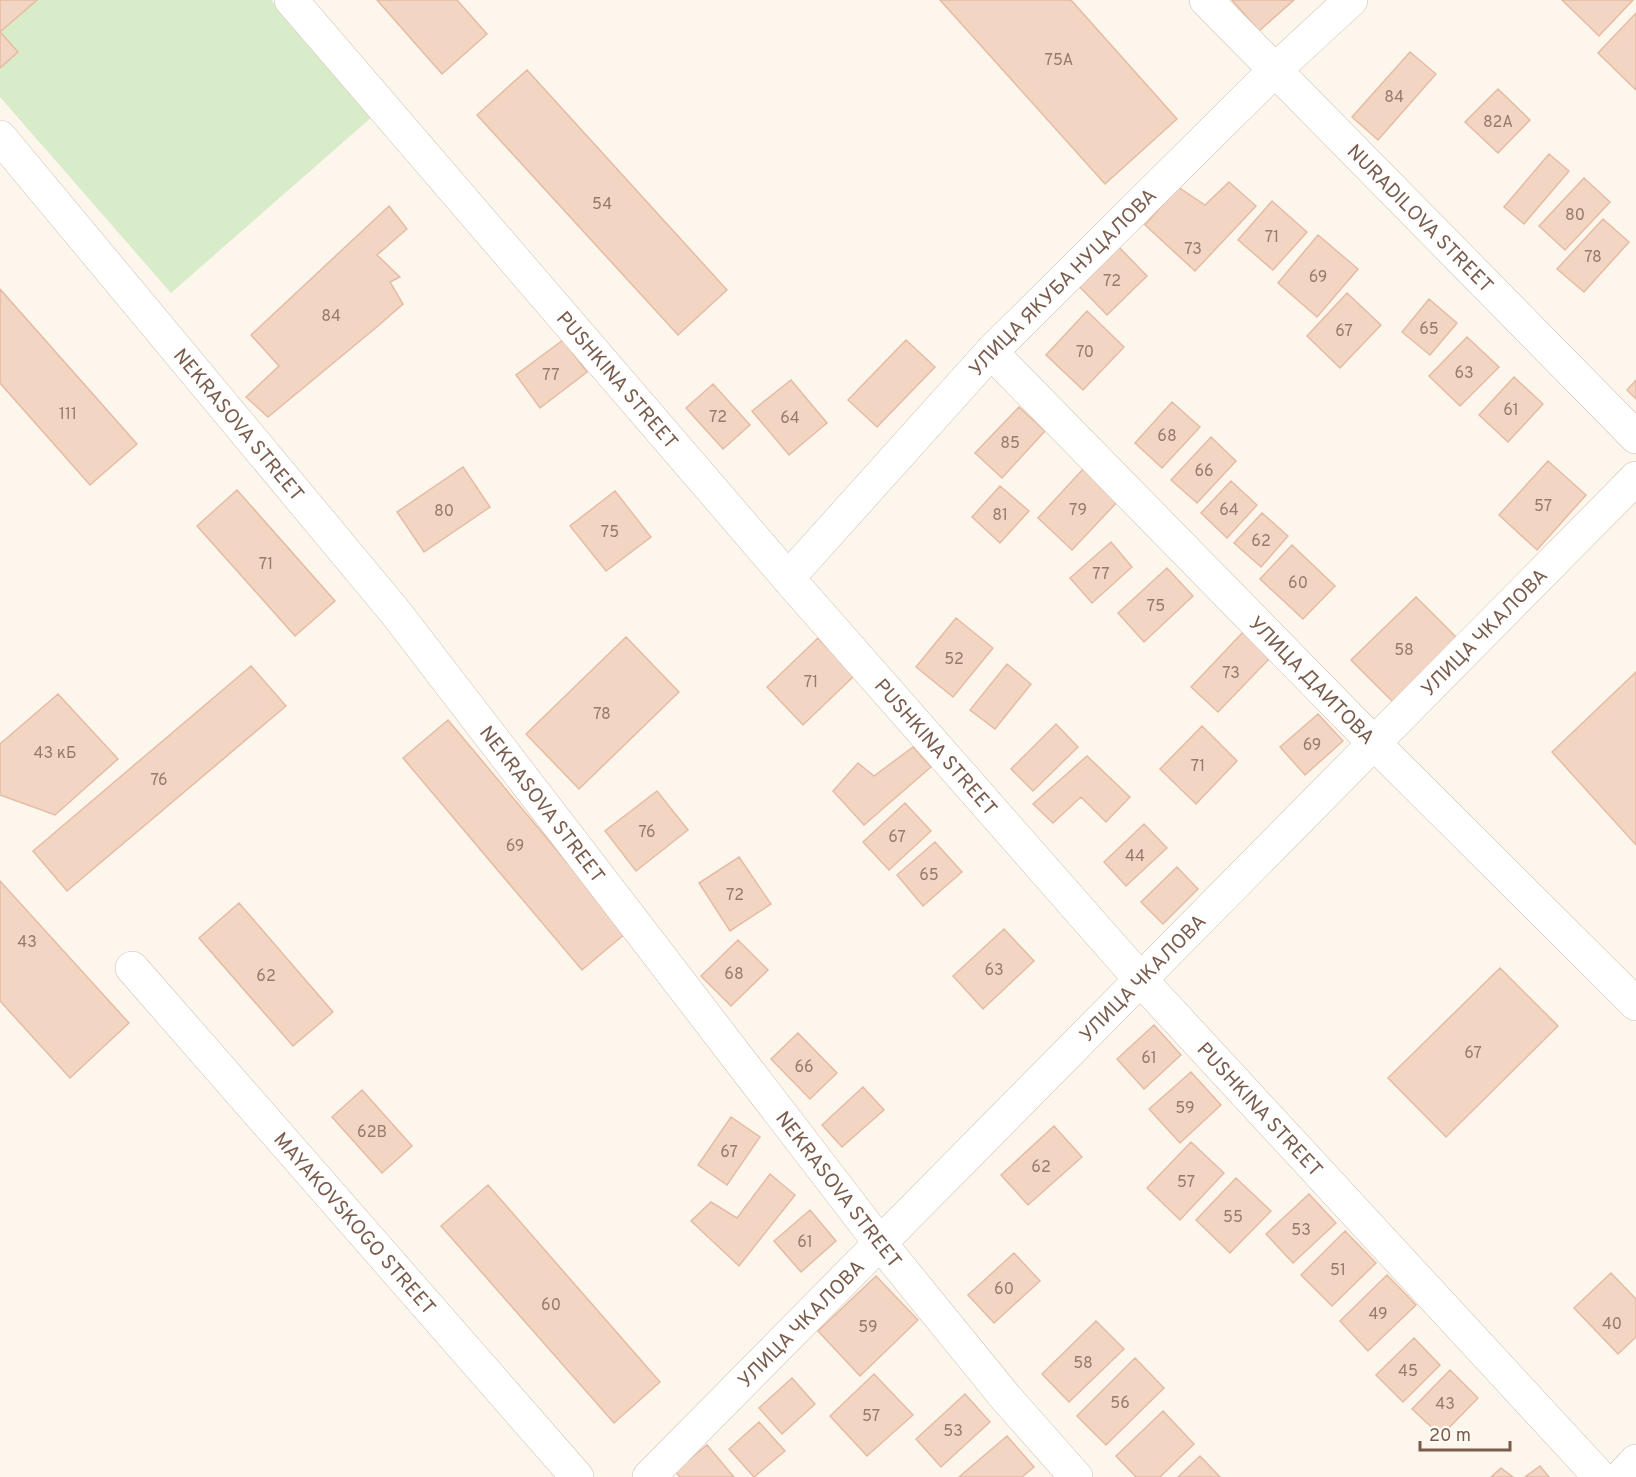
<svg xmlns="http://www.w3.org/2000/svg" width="1636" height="1477" viewBox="0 0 1636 1477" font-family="Overpass,sans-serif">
<rect width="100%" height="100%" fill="#fdf6ec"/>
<path fill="#d8ecc9" d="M0,0H271L373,116L171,293L0,97Z"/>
<path fill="#f3d5c3" stroke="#e6bba3" stroke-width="1.5" d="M0,0H37L0,32L18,52L0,68Z
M377,0H457L487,34L442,74Z
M940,0H1071L1177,119L1105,184Z
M1232,0H1294L1259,31Z
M1562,0H1633L1599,36Z
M1636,13V90L1598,53Z
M1410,52L1436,74L1378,140L1352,117Z
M527,70L727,290L678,335L477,115Z
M1498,89L1530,120L1498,153L1465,122Z
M1549,154L1569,171L1524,224L1504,207Z
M1584,178L1610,202L1565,250L1539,226Z
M1229,182L1256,206L1195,271L1145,225L1178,187L1205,205Z
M1272,201L1307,232L1273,270L1238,240Z
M389,206L407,229L377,255L400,277L390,282L403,304L378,326L268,417L246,397L279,366L251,335Z
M1603,219L1629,242L1584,292L1557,269Z
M1318,235L1358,269L1317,317L1278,283Z
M1116,244L1147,276L1107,315L1076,283Z
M0,289L137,444L90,485L0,383Z
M1347,293L1381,325L1340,368L1307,336Z
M1429,299L1457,323L1430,355L1402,332Z
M1087,311L1124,347L1083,390L1046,355Z
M1467,337L1499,367L1460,406L1429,376Z
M563,340L587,372L540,408L516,375Z
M906,340L935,367L877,427L848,400Z
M1514,377L1543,404L1508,442L1479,415Z
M791,380L827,423L789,455L752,411Z
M1636,380V399L1627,390Z
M713,384L750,425L723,449L686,408Z
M1172,402L1200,427L1162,468L1135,443Z
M1019,407L1045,431L1002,478L975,453Z
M1211,437L1236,461L1197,503L1171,480Z
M1548,461L1586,495L1537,550L1499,515Z
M463,467L490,507L424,552L397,512Z
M1084,468L1119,500L1072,550L1038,518Z
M1231,481L1257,505L1227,538L1201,513Z
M1000,486L1029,511L1000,543L972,517Z
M237,490L335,601L295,636L197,526Z
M615,491L651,537L606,571L570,526Z
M1262,513L1288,536L1261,567L1234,543Z
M1111,542L1132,567L1092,603L1070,578Z
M1292,545L1335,586L1303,619L1260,579Z
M1167,568L1193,596L1144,642L1118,613Z
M1416,597L1457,638L1393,702L1351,660Z
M956,618L993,648L953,697L916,667Z
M1244,631L1271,657L1218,712L1191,687Z
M626,637L679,692L579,789L526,734Z
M818,638L854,676L803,725L767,687Z
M1007,664L1031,684L995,729L970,710Z
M251,666L286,706L67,891L33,851Z
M1636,672V845L1552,752Z
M58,694L118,759L55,815L0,795V744Z
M1318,714L1343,741L1305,775L1280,747Z
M448,720L626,933L582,970L403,758Z
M1056,724L1078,747L1033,791L1011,769Z
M1202,726L1237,761L1196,804L1160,769Z
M913,747L931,767L864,825L833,791L858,763L874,776Z
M1087,756L1130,797L1106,822L1081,797L1053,823L1033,804Z
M657,791L688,830L636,871L605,831Z
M905,803L931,831L889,870L863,842Z
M1144,824L1167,848L1126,886L1104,862Z
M935,842L962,872L923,906L897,875Z
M739,857L771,904L730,931L699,883Z
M1177,867L1198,889L1163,924L1141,902Z
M0,881L129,1023L70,1078L0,1001Z
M239,903L333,1012L293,1046L199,938Z
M1004,929L1034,961L983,1009L953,976Z
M738,940L768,970L731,1006L701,976Z
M1500,968L1558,1026L1446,1137L1388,1078Z
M1154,1025L1181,1055L1144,1089L1117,1059Z
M798,1033L837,1073L810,1099L771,1059Z
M1191,1072L1221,1105L1180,1143L1149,1109Z
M863,1087L884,1110L842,1147L822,1125Z
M362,1090L412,1146L382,1173L332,1117Z
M731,1117L760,1137L727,1185L698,1165Z
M1054,1126L1082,1157L1028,1205L1001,1175Z
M1191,1142L1224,1173L1180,1220L1147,1188Z
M770,1174L795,1195L739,1266L691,1221L711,1202L737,1218Z
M1236,1178L1271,1211L1230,1253L1196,1220Z
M488,1185L660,1382L614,1423L441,1226Z
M1309,1194L1336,1223L1293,1263L1266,1234Z
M810,1210L836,1241L801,1272L774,1241Z
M1345,1231L1376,1263L1332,1306L1301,1275Z
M1014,1253L1040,1281L994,1323L968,1295Z
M1611,1273L1636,1299V1337L1618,1354L1574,1308Z
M1387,1275L1416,1305L1368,1351L1340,1321Z
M876,1276L918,1320L860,1376L818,1331Z
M1096,1321L1124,1349L1069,1402L1042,1374Z
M1414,1338L1440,1365L1403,1402L1376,1375Z
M1135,1358L1164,1388L1106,1445L1077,1416Z
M1450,1370L1478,1398L1441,1436L1412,1409Z
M874,1374L913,1415L867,1456L830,1416Z
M792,1378L815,1404L782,1434L759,1408Z
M965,1394L990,1422L941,1467L916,1439Z
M1163,1411L1194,1444L1160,1477H1136L1116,1456Z
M759,1422L785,1451L754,1477L729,1449Z
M1007,1436L1034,1467L1022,1477H959Z
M707,1445L734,1477H680L675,1471Z
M1200,1456L1220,1477H1178Z
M1540,1466L1549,1477H1525Z
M1501,1468L1513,1477H1491Z"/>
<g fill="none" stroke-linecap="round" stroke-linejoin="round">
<g stroke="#d1beb0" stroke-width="34">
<g id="street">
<path id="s1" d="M291,0L794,585L1141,980L1600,1477"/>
<path id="s2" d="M1206,0L1636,437"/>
<path id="s3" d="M0,137L396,613L880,1243L1007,1399L1076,1477"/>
<path id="s4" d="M991,352L1374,743L1636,1004"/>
<path id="s5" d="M788,578L991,352L1275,70L1351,0"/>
<path id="s6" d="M132,968L577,1477"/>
<path id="s7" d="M649,1477L1636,478"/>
<path d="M1621,1477L1636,1461"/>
</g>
</g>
<use href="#street" stroke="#fff" stroke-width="33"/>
</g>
<g text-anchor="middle" stroke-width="5" stroke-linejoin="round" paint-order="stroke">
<g font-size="16" fill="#987a6a">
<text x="1059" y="65">75А</text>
<text x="1394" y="102">84</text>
<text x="1498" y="127">82А</text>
<text x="602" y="209">54</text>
<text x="1575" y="220">80</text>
<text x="1272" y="242">71</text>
<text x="1193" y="254">73</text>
<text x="1593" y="262">78</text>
<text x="1318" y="282">69</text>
<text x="1112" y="286">72</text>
<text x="331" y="321">84</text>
<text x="1429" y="334">65</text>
<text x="1344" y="336">67</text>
<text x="1085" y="357">70</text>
<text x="1464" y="378">63</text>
<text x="551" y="380">77</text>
<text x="1511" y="415">61</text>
<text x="68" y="419">111</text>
<text x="718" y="422">72</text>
<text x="790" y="423">64</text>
<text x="1167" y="441">68</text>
<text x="1010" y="448">85</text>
<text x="1204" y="476">66</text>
<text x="1543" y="511">57</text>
<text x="1078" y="515">79</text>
<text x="1229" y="515">64</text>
<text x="444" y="516">80</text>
<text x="1000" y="520">81</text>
<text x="610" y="537">75</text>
<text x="1261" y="546">62</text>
<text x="266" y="569">71</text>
<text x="1101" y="579">77</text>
<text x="1298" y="588">60</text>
<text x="1156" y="611">75</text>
<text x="1404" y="655">58</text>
<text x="954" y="664">52</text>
<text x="1231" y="678">73</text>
<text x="811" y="687">71</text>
<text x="602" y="719">78</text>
<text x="1312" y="750">69</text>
<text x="55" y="758">43 кБ</text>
<text x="1198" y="771">71</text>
<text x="159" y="785">76</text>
<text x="647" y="837">76</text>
<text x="897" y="842">67</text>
<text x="515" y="851">69</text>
<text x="1135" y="861">44</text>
<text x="929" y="880">65</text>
<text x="735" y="900">72</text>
<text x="27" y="947">43</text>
<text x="994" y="975">63</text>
<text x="734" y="979">68</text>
<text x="266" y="981">62</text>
<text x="1473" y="1058">67</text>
<text x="1149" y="1063">61</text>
<text x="804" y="1072">66</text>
<text x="1185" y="1113">59</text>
<text x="372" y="1137">62В</text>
<text x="729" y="1157">67</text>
<text x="1041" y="1172">62</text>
<text x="1186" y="1187">57</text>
<text x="1233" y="1222">55</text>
<text x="1301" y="1235">53</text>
<text x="805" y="1247">61</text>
<text x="1338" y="1275">51</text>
<text x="1004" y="1294">60</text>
<text x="551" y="1310">60</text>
<text x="1378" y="1319">49</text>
<text x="1612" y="1329">40</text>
<text x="868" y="1332">59</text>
<text x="1083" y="1368">58</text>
<text x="1408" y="1376">45</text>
<text x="1120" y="1408">56</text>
<text x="1445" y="1409">43</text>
<text x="871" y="1421">57</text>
<text x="953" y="1436">53</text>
</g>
<g font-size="20" fill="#7a5c4d" stroke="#fffaf3">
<text dy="7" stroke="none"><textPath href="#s2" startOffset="306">NURADILOVA STREET</textPath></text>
<text dy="7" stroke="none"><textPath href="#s5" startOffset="404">УЛИЦА ЯКУБА НУЦАЛОВА</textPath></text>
<text dy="7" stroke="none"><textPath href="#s1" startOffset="501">PUSHKINA STREET</textPath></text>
<text dy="7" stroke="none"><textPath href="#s3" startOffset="374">NEKRASOVA STREET</textPath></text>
<text dy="7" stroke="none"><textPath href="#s7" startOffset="1188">УЛИЦА ЧКАЛОВА</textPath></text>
<text dy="7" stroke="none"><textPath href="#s4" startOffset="459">УЛИЦА ДАИТОВА</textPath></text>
<text dy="7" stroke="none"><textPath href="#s1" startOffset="987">PUSHKINA STREET</textPath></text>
<text dy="7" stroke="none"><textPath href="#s3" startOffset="860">NEKRASOVA STREET</textPath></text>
<text dy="7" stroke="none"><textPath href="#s7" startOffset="702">УЛИЦА ЧКАЛОВА</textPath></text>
<text dy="7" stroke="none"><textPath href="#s1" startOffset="1473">PUSHKINA STREET</textPath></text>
<text dy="7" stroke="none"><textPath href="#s3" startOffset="1346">NEKRASOVA STREET</textPath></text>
<text dy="7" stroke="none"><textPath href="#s6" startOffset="339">MAYAKOVSKOGO STREET</textPath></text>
<text dy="7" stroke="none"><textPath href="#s7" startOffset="216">УЛИЦА ЧКАЛОВА</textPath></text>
</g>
</g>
<path d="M1420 1441v9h90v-9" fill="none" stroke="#7a5c4d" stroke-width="3"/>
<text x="1429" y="1441" font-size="18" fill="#7a5c4d" stroke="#fffaf3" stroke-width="4.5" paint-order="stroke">20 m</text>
</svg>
